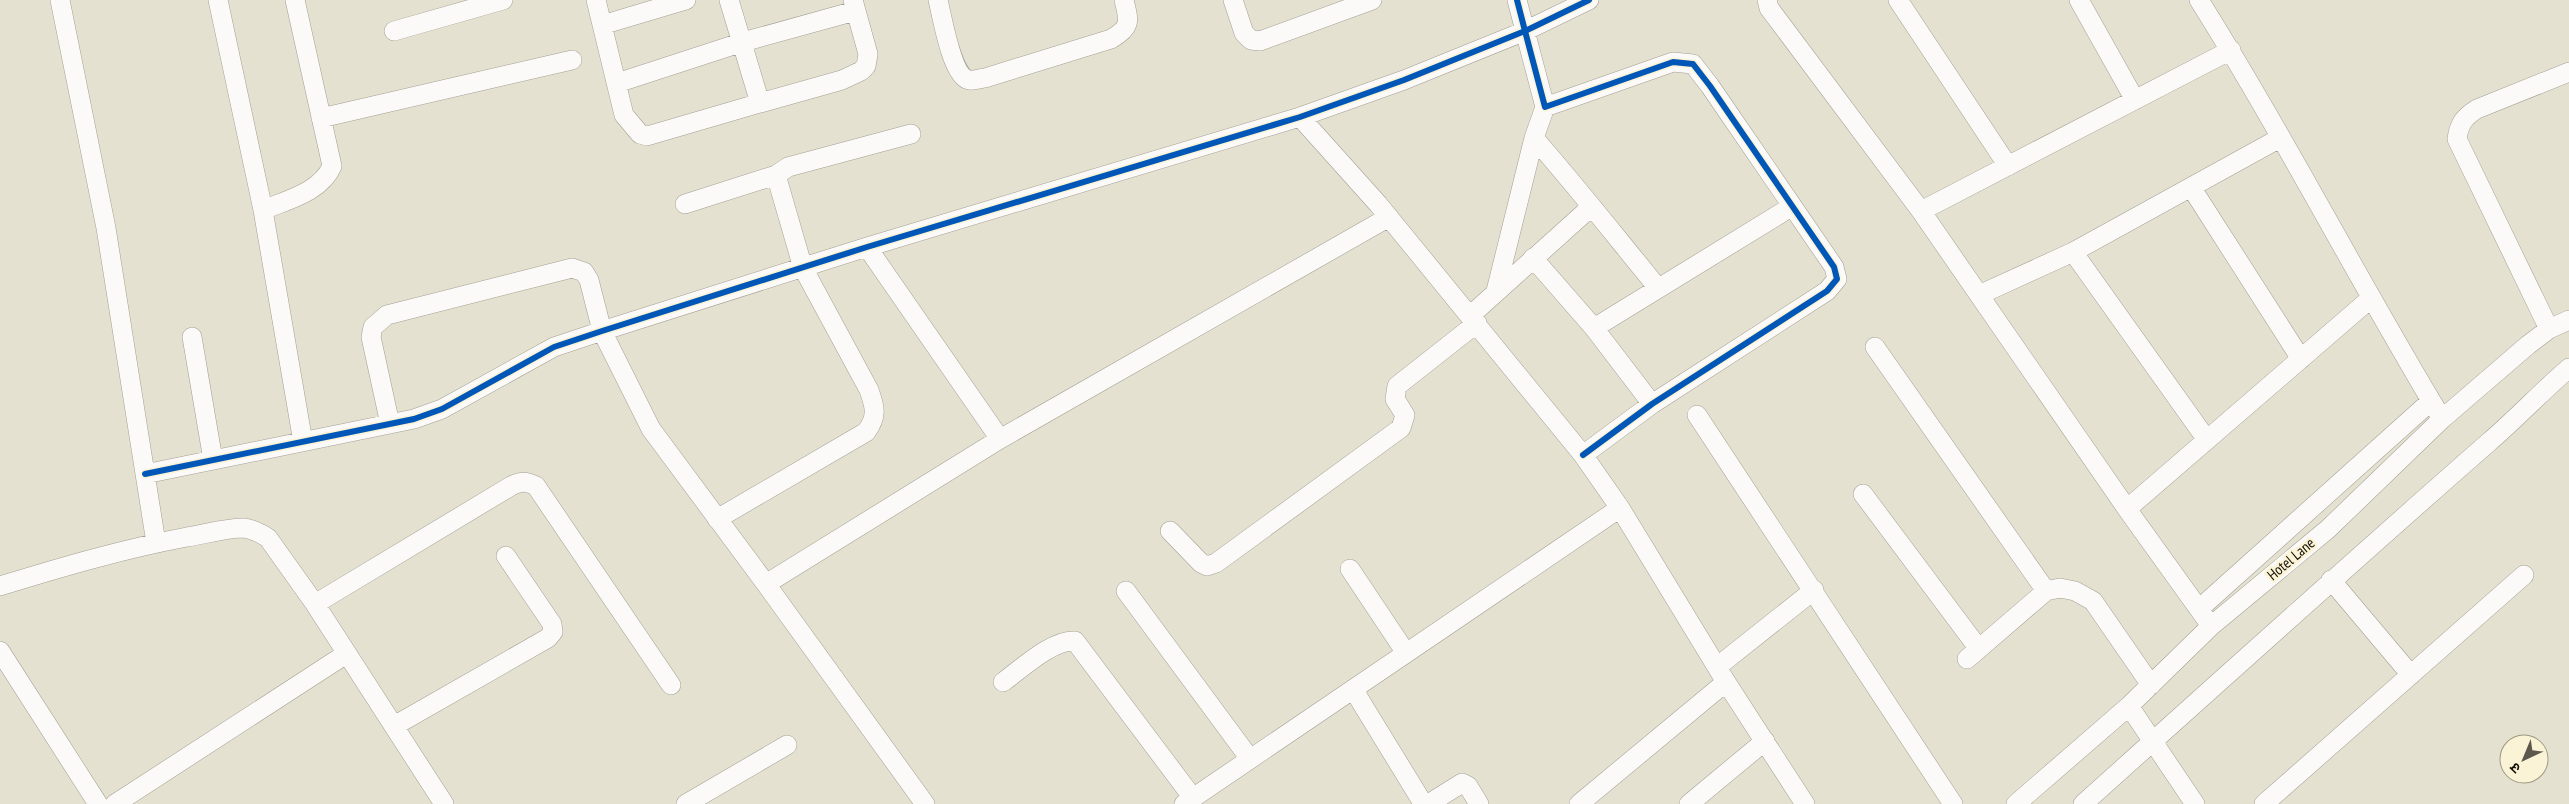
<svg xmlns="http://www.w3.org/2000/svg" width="2569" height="804" viewBox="0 0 2569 804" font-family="'PT Sans Narrow','Noto Sans Devanagari',sans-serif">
<rect width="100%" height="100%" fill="#e5e1d0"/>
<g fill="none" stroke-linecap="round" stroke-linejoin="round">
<g stroke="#a2a093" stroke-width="20">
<path id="minor" d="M60,0L106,228L156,543
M218,0L263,210L303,442
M596,0L624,115L640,134L647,136L760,103
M729,0L760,103L842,80L861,71L866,66L868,54L853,0
M938,0C942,16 952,77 969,80C974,81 981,78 985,78L1111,39C1132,27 1129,21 1124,0
M1233,0L1244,33L1251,40L1260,41L1372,0
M1767,0L1769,8L1921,211L2127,509L2211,626
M1898,0L2008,166
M2079,0L2135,100
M2199,0C2285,137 2358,280 2442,419
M602,25L686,0
M394,31L503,0
M617,83L743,42L855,11
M1300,117L1378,204L1583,455L1620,508L1726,682L1805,804
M321,118L572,60
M1534,138C1577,187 1617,238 1658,288
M2191,187L2301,359
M685,204L776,175
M263,210C287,200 321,192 332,166L295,0
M1921,211L2231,50
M867,247L1000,439
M2073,252L2280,138
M1533,258L1594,328L1652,404
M1496,291L1534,138L1545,107
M1979,295L2073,252L2207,440
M1471,315L1591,207
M1594,328L1791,207
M2549,329L2457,139C2459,124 2464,117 2477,109L2569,72
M192,337L213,460
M1875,347L2046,591
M1697,415L1953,804
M390,424L371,337L373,327L387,315L572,268L584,272L589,280L602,331L651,429L766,584L925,804
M1583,455L1652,404L1827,291L1837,279L1834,267L1710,86L1693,64L1673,62L1545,107L1525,31L1589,0
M145,474L414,419L442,409L554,347L602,331L867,247L1300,117L1404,80L1525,31L1517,0
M1863,494L1979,649
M2127,509L2370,299
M717,519L866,432C878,416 875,407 869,390L803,268L776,175L788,167L911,134
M1170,531L1201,563L1207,566L1216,563L1401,428L1405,415L1395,399L1397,386L1477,323
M1350,569L1406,653
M2331,580L2411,675
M766,584L1000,439L1389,217
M0,586C62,567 123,549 187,537C206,534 225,528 244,528C253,529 260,533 268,538L315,604L444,804
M1126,591L1250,759
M315,604L511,486C521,481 526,481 536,486L671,685
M2199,609L2431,401
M0,651L98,804
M1967,659L2046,591L2060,588L2075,591L2093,601L2151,685
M1717,667L1814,590
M1003,682C1021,669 1053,639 1075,641L1193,798
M1353,689L1421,800L1430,803L1462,783L1468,786L1479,804
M2129,706L2195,804
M394,726L548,638L553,632L552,624L506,556
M115,804L346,654
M686,804L787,745
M1184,804L1620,508
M1579,804L1726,682
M1689,804L1765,741
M2016,804L2129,706L2211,626L2328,529L2442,419L2528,345L2549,329L2569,320
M2083,804C2218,683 2352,562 2489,442C2517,418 2541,392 2569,368
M2264,804L2524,575"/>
</g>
<use href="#minor" stroke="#fbfaf8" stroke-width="19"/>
<g stroke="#fbf3d5" stroke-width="9">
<path id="cycleway" d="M1583,455L1652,404L1827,291L1837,279L1834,267L1710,86L1693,64L1673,62L1545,107L1525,31L1589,0
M145,474L414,419L442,409L554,347L602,331L867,247L1300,117L1404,80L1525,31L1517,0"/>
</g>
<use href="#cycleway" stroke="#0057b8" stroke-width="6"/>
</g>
<g text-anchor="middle" stroke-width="5" stroke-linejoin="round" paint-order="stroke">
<g font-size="15" fill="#120f06" stroke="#fbf3d5">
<text transform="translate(2291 559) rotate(-40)" y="5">Hotel Lane</text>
</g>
</g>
<g transform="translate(2524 759) rotate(224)"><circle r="24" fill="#fbf3d5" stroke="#9e9882"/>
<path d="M0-4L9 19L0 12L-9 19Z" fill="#5c584d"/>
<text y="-8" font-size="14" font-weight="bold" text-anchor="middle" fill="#120f06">उ</text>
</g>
</svg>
